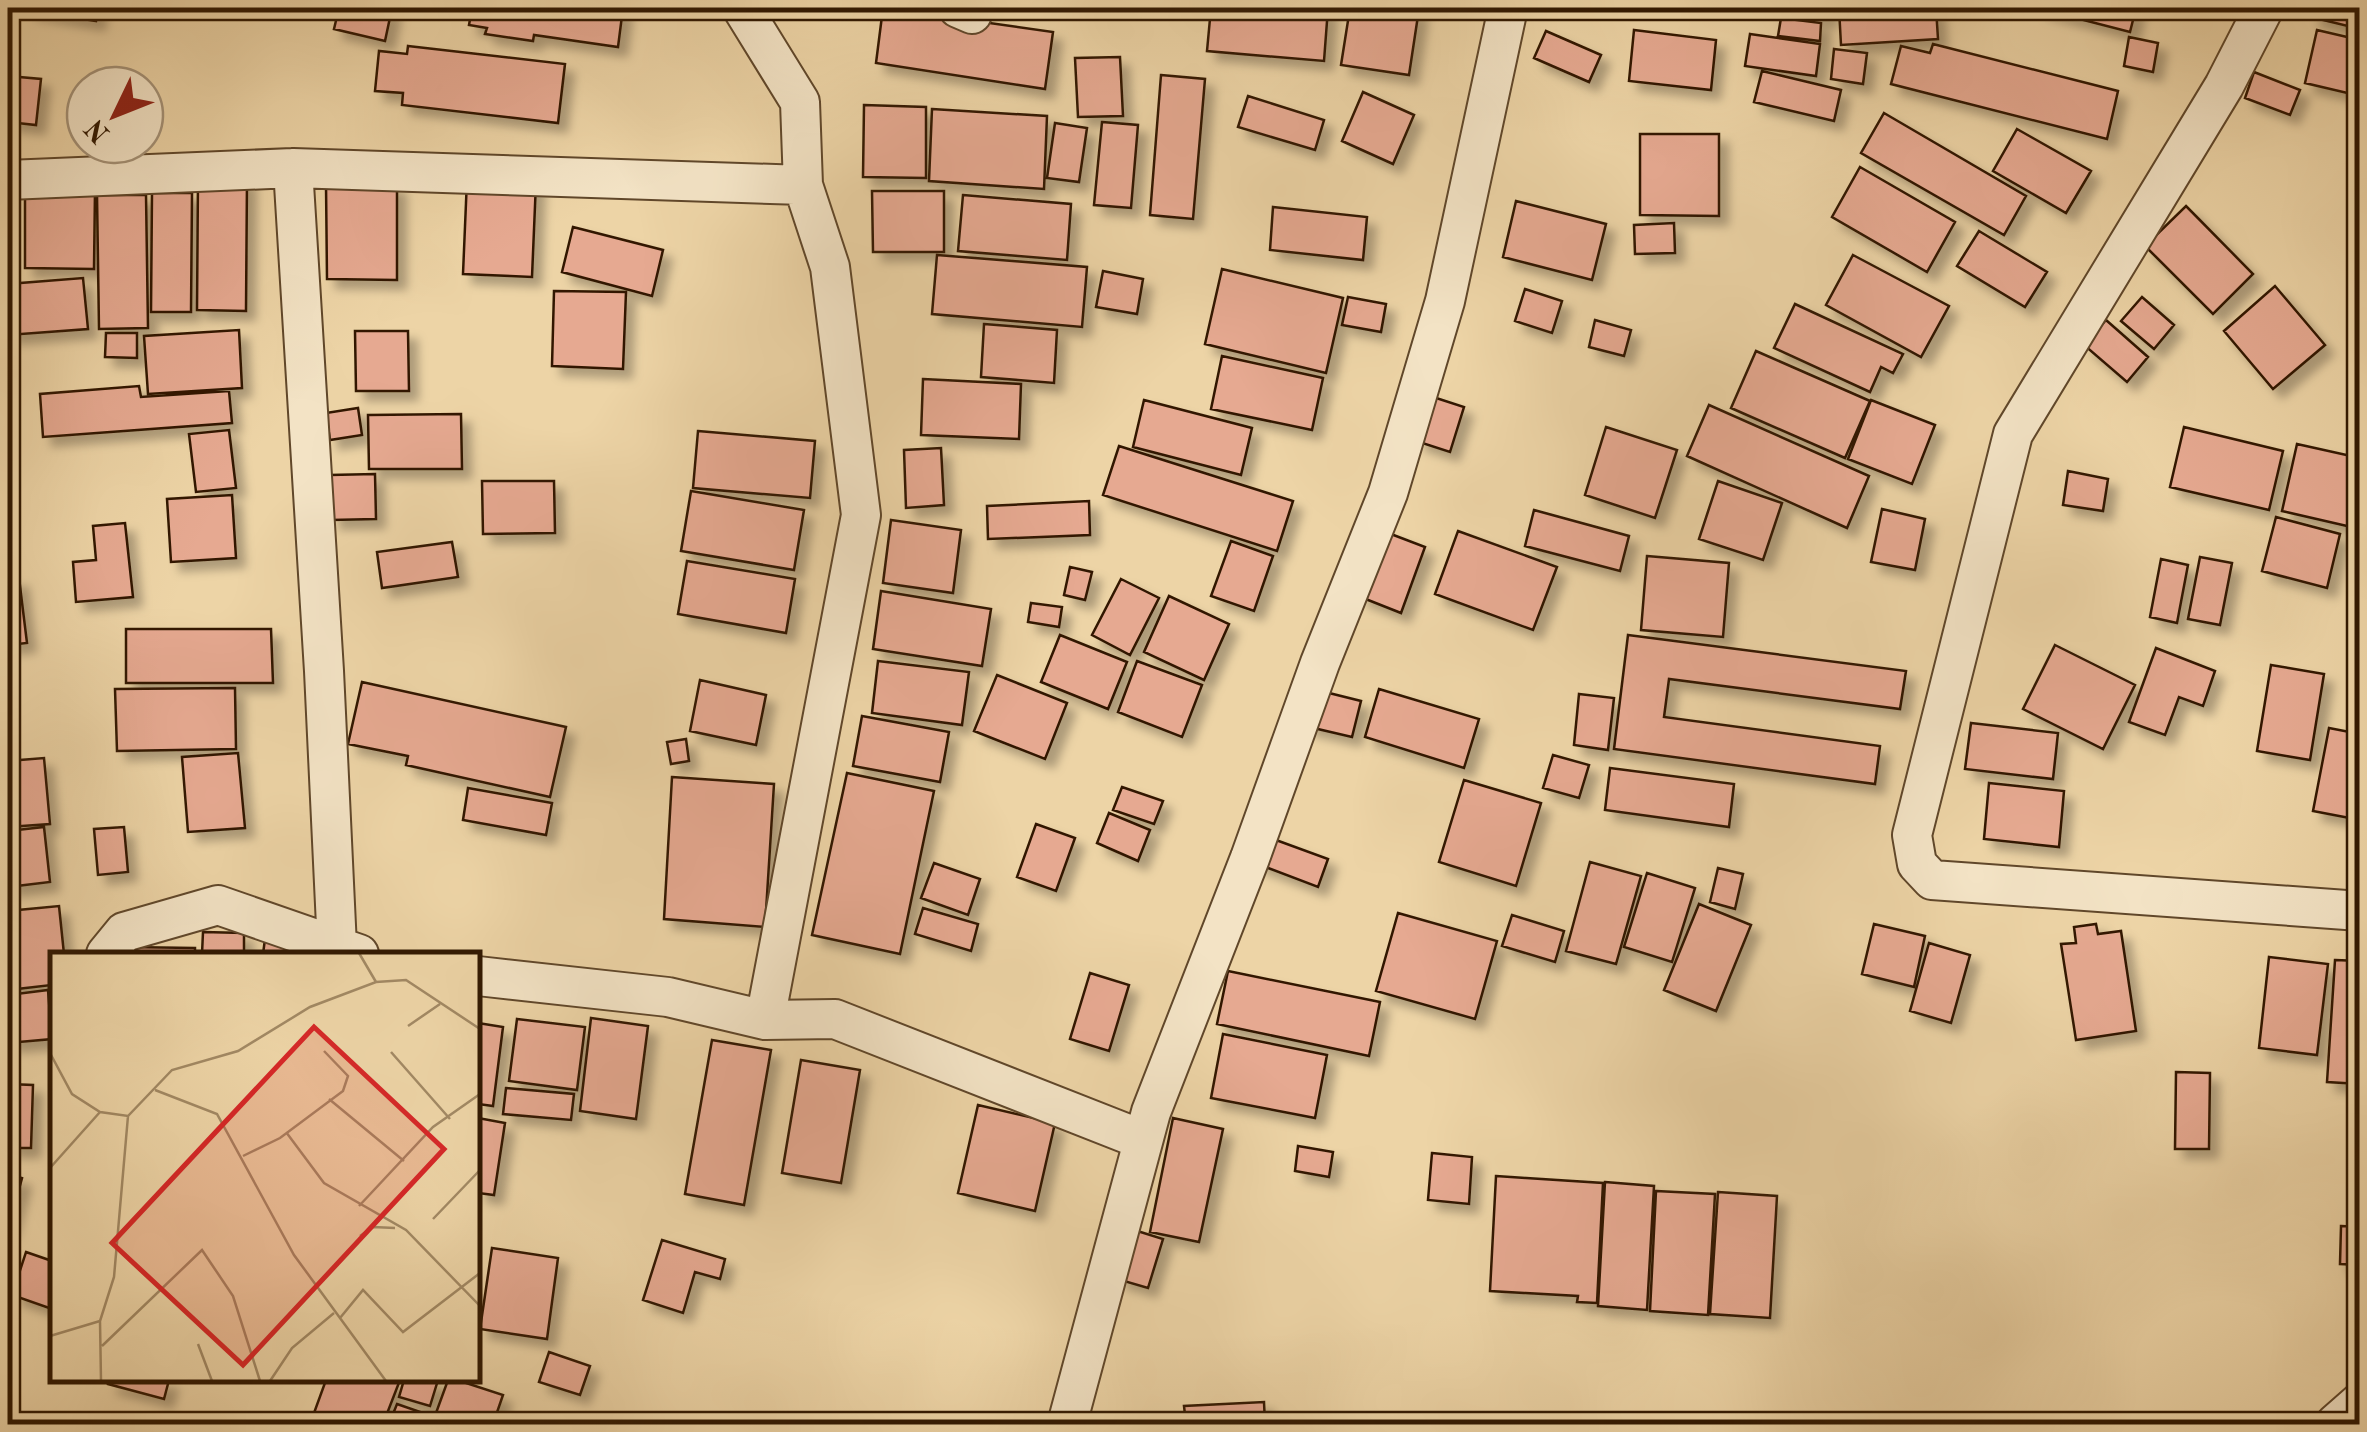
<svg xmlns="http://www.w3.org/2000/svg" width="2367" height="1432" viewBox="0 0 2367 1432" font-family="'Old Standard TT',serif">
<defs>
<filter id="shadow"><feDropShadow dx="9" dy="9" stdDeviation="5" flood-color="#0004"/></filter>
</defs>
<rect width="100%" height="100%" fill="#edd4a6"/>
<filter id="stains"><feTurbulence type="fractalNoise" baseFrequency=".002" numOctaves="4"/><feColorMatrix values="0 0 0 0 .2 0 0 0 0 .09 0 0 0 0 .02 0 0 0 .5 -.17"/></filter>
<radialGradient id="worn" r=".72"><stop offset=".6" stop-color="#630" stop-opacity="0"/><stop offset="1" stop-color="#630" stop-opacity=".3"/></radialGradient>
<path fill="#e6a991" stroke="#311801" stroke-width="2.5" filter="url(#shadow)" d="M27,8H98L96,21L27,10Z
M339,8H392L385,41L334,29Z
M472,8H623L618,47L534,35L533,41L485,34L487,28L469,25Z
M883,8L1053,32L1045,89L876,63Z
M1211,8H1328L1324,61L1207,51Z
M1350,8L1419,9L1409,75L1341,65Z
M1775,8H1828V18L1775,14Z
M1839,8H1936L1938,39L1841,45Z
M2037,8H2136L2130,32Z
M2313,8H2360V29L2311,17Z
M1781,18L1821,23L1820,41L1778,36Z
M1634,30L1716,40L1711,90L1629,81Z
M2317,30L2360,40V96L2305,83Z
M1546,31L1601,55L1589,82L1534,58Z
M1750,34L1820,44L1816,76L1745,66Z
M2129,37L2158,43L2153,72L2124,66Z
M1933,44L2118,91L2107,139L1891,84L1901,46L1930,53Z
M408,46L565,64L558,123L402,105L403,93L375,91L379,51L407,54Z
M1834,49L1867,53L1863,84L1831,79Z
M1120,57L1123,116L1078,117L1075,58Z
M1762,71L1841,90L1834,121L1754,102Z
M2254,72L2300,90L2290,115L2245,98Z
M1161,75L1205,79L1193,219L1150,215Z
M8,76L41,79L36,125L8,122Z
M1363,92L1414,115L1393,164L1342,141Z
M1248,96L1324,120L1315,150L1238,127Z
M864,105L926,107V178L863,177Z
M932,109L1047,116L1044,189L929,181Z
M1884,113L2026,196L2004,235L1861,153Z
M1102,122L1138,125L1131,208L1094,205Z
M1055,123L1087,128L1079,182L1047,178Z
M2017,129L2091,171L2066,213L1993,171Z
M1640,134H1719V216L1640,215Z
M1860,167L1955,222L1927,272L1832,217Z
M198,178H247L246,311L197,310Z
M467,179L536,182L532,277L463,274Z
M326,184H397V280L327,279Z
M25,189L95,190L94,269L25,268Z
M872,191H944V252H873Z
M152,193H192L191,312H151Z
M97,195H146L148,328L99,329Z
M963,195L1071,204L1067,260L958,251Z
M1516,201L1606,224L1592,280L1503,257Z
M2186,206L2253,274L2213,314L2145,246Z
M1273,207L1367,217L1363,260L1270,250Z
M1674,223L1675,253L1635,254L1634,225Z
M573,227L663,250L652,296L562,272Z
M1979,231L2047,272L2025,307L1957,266Z
M937,255L1087,267L1082,327L932,314Z
M1853,255L1949,306L1921,357L1826,305Z
M1222,269L1343,298L1326,373L1205,344Z
M1103,271L1143,279L1137,314L1096,307Z
M83,278L88,329L8,335V284Z
M2275,286L2325,345L2273,389L2224,331Z
M1525,289L1562,301L1552,333L1515,321Z
M554,291L626,292L623,369L552,366Z
M1348,297L1386,304L1381,332L1342,325Z
M2142,297L2174,325L2154,349L2121,321Z
M1795,304L1903,354L1893,373L1881,367L1870,392L1774,348Z
M1595,320L1631,330L1624,356L1589,347Z
M2106,320L2148,357L2127,382L2084,345Z
M984,324L1057,330L1054,383L981,377Z
M239,330L242,388L148,394L144,336Z
M355,331H408L409,391H356Z
M106,333H137V358L105,357Z
M1756,351L1870,401L1845,458L1731,408Z
M1222,356L1323,378L1312,430L1211,409Z
M923,379L1021,384L1019,439L921,435Z
M139,386L141,397L229,391L232,423L43,437L40,394Z
M1430,396L1464,407L1450,452L1416,441Z
M1144,400L1252,428L1241,475L1133,447Z
M1871,400L1935,425L1912,484L1848,459Z
M1709,405L1869,476L1847,528L1687,456Z
M358,408L362,435L330,440L326,413Z
M461,414L462,469H369L368,415Z
M1606,427L1677,450L1655,518L1585,495Z
M2184,427L2283,451L2269,510L2170,487Z
M229,430L236,488L196,492L189,434Z
M698,431L815,441L810,498L693,488Z
M2297,444L2360,458V471L2347,526L2282,511Z
M1119,446L1293,501L1277,551L1103,495Z
M941,448L944,505L906,508L904,450Z
M2068,471L2108,479L2103,511L2063,505Z
M375,474L376,519L331,520L330,475Z
M482,481H554L555,533L483,534Z
M1718,481L1782,503L1763,560L1699,539Z
M691,491L804,510L794,570L681,551Z
M232,495L236,558L171,562L167,499Z
M1089,501L1090,535L988,539L987,506Z
M1882,509L1925,519L1915,570L1871,562Z
M1534,510L1629,536L1620,571L1525,546Z
M2276,517L2340,534L2327,588L2262,571Z
M891,520L961,530L953,593L883,583Z
M125,523L133,597L76,602L73,562L96,560L93,526Z
M1383,531L1425,547L1401,613L1358,596Z
M1458,531L1557,567L1533,630L1435,594Z
M1231,541L1273,556L1254,611L1211,596Z
M452,542L458,577L382,588L377,552Z
M1647,556L1729,563L1723,637L1641,630Z
M2200,557L2232,563L2220,625L2188,619Z
M2161,559L2188,565L2177,623L2150,617Z
M687,561L795,579L786,633L678,614Z
M1070,567L1092,572L1085,600L1064,595Z
M19,578L27,643L8,645V579Z
M1121,579L1159,598L1130,655L1092,635Z
M881,591L991,609L982,666L873,649Z
M1169,596L1229,624L1204,680L1144,652Z
M1031,603L1062,607L1059,627L1028,622Z
M126,629H271L273,683H126Z
M1060,635L1127,662L1108,709L1041,682Z
M1628,635L1906,671L1900,709L1669,679L1664,717L1880,746L1875,784L1614,749Z
M2055,645L2135,685L2103,749L2023,709Z
M2156,648L2215,671L2203,706L2179,697L2165,735L2129,722Z
M878,661L969,672L962,725L872,713Z
M1137,661L1202,685L1182,737L1118,712Z
M2271,665L2324,674L2310,760L2257,751Z
M997,675L1067,703L1045,759L974,731Z
M700,680L766,695L756,745L690,731Z
M362,682L566,727L550,797L406,765L408,756L348,744Z
M235,688L236,749L117,751L115,689Z
M1313,689L1361,701L1352,737L1305,726Z
M1379,689L1479,719L1464,768L1365,737Z
M1579,694L1614,698L1608,750L1574,745Z
M862,716L949,732L940,782L853,766Z
M1971,723L2058,733L2053,779L1965,769Z
M2329,728L2360,734V820L2313,811Z
M686,739L689,761L671,764L667,742Z
M238,753L245,828L188,832L182,757Z
M1553,755L1589,765L1579,798L1543,788Z
M44,758L50,824L8,827V761Z
M1610,768L1734,784L1729,827L1605,810Z
M847,773L934,791L900,954L812,935Z
M672,777L774,784L765,927L664,919Z
M1464,780L1541,803L1516,886L1439,862Z
M1989,783L2064,791L2059,847L1984,839Z
M1122,787L1163,801L1154,824L1113,810Z
M468,788L552,803L546,835L463,820Z
M1109,813L1150,830L1138,861L1097,843Z
M1036,824L1075,838L1056,891L1017,877Z
M44,827L50,882L8,887V831Z
M124,827L128,872L98,875L94,829Z
M1265,836L1328,859L1318,887L1255,863Z
M1590,862L1641,876L1616,964L1566,951Z
M934,863L980,879L968,915L921,898Z
M1718,868L1743,874L1735,909L1710,902Z
M1647,873L1695,888L1672,962L1624,947Z
M1699,904L1751,925L1716,1011L1664,990Z
M59,906L64,954H52V985L8,990V911Z
M923,908L978,924L971,951L915,934Z
M1398,913L1497,941L1475,1019L1376,991Z
M1512,915L1564,931L1555,962L1502,946Z
M1874,924L1925,936L1914,987L1862,974Z
M2096,924L2098,934L2121,931L2136,1031L2076,1040L2061,944L2076,943L2074,927Z
M203,932L244,933V954H202Z
M265,939L299,945L297,954H263Z
M1929,943L1970,955L1951,1023L1910,1011Z
M125,947L195,948V954H125Z
M2269,957L2328,964L2317,1055L2259,1048Z
M2335,960L2360,961V1084L2327,1082Z
M1228,971L1380,1002L1369,1056L1217,1024Z
M1090,973L1129,985L1109,1051L1070,1039Z
M48,990L52,1039L8,1043V995Z
M591,1018L648,1026L636,1119L580,1111Z
M517,1019L585,1027L577,1090L509,1081Z
M478,1023L503,1027L493,1106L478,1104Z
M1223,1034L1327,1055L1315,1118L1211,1098Z
M712,1040L771,1050L744,1205L685,1194Z
M801,1060L860,1070L841,1183L782,1173Z
M2176,1072L2210,1073L2209,1149H2175Z
M8,1084L33,1085L31,1148H8Z
M506,1088L574,1094L571,1120L503,1114Z
M978,1105L1055,1123L1035,1211L958,1193Z
M478,1118L505,1123L494,1195L478,1193Z
M1173,1118L1223,1129L1199,1242L1150,1232Z
M1298,1146L1333,1152L1329,1177L1295,1171Z
M1432,1153L1472,1157L1469,1204L1428,1200Z
M8,1174L22,1178L8,1231Z
M1496,1176L1603,1183L1597,1303L1577,1302L1578,1296L1490,1291Z
M1605,1182L1654,1186L1647,1310L1598,1306Z
M1656,1191L1715,1194L1708,1315L1650,1311Z
M1718,1192L1777,1196L1770,1318L1710,1314Z
M2341,1226L2360,1227V1265L2340,1264Z
M1131,1229L1163,1239L1148,1288L1117,1279Z
M662,1240L725,1259L720,1279L695,1272L683,1313L643,1300Z
M492,1248L558,1258L547,1339L480,1329Z
M26,1252L52,1261V1309L12,1295Z
M549,1352L590,1366L580,1395L539,1382Z
M109,1380H169L164,1399L108,1384Z
M326,1380H400L383,1424H310Z
M404,1380H438L430,1406L399,1397Z
M448,1380H457L503,1395L493,1424H432Z
M1264,1402L1265,1424H1186L1184,1406Z
M397,1404L429,1415L426,1424H389Z"/>
<g fill="none" stroke-linecap="round" stroke-linejoin="round">
<g stroke="#60472a" stroke-width="42">
<path id="street" d="M742,8L800,102L803,185L830,267L861,515L765,1020
M958,8L972,14
M2264,8L2224,86L2013,434L1912,835L1917,864L1932,880L2360,911
M293,168L324,671L337,947
M8,180L293,168L803,185
M106,954L124,932L218,905L359,954
M478,976L668,997L765,1020L835,1019L1143,1140
M1067,1424L1151,1112L1250,858L1320,663L1388,493L1445,301L1508,8
M2335,1424L2360,1402"/>
</g>
<use href="#street" stroke="#f3e3c5" stroke-width="38"/>
</g>
<g transform="translate(50 952)">
<rect width="430" height="430" fill="#edd4a6"/>
<path fill="none" stroke="#a28964" stroke-width="2.5" d="M309,1L326,30M358,74L390,52M341,100L400,167M0,101L22,142L50,160L78,164L122,118L188,99L260,55L326,30L356,28L430,77M105,138L167,162L244,303L336,429M279,147L354,209M236,180L274,231L356,278L430,354M193,204L230,186L293,139L298,124L274,99M0,216L50,160M309,254L383,175L430,142M383,267L430,218M310,284L323,275L345,276M290,366L313,338L353,380L430,321M0,384L50,369M148,392L162,429M52,394L152,298L183,344L210,429M51,429L50,369L64,325L78,164M220,429L242,396L284,361"/>
<path fill="#d62828" fill-opacity="0.15" stroke="#d62828" stroke-width="5" d="M264,75L394,197L193,413L62,291Z"/>
<rect width="430" height="430" fill="none" stroke="#311801" stroke-width="5"/>
</g>
<rect width="2367" height="1432" fill="none" stroke="#edd4a6" stroke-width="40"/>
<rect x="10" y="10" width="2347" height="1412" fill="none" stroke="#311801" stroke-width="5"/>
<rect x="20" y="20" width="2327" height="1392" fill="none" stroke="#311801" stroke-width="2.5"/>
<g transform="translate(115 115) rotate(227)"><circle r="48" fill="#f3e3c5" stroke="#a59277" stroke-width="2.5"/>
<path d="M0-8L18 38L0 25L-18 38Z" fill="#8f2418"/>
<text y="-15" font-size="28" font-weight="bold" text-anchor="middle" fill="#311801">N</text>
</g>
<rect width="100%" height="100%" filter="url(#stains)"/>
<rect width="100%" height="100%" fill="url(#worn)"/>
</svg>
